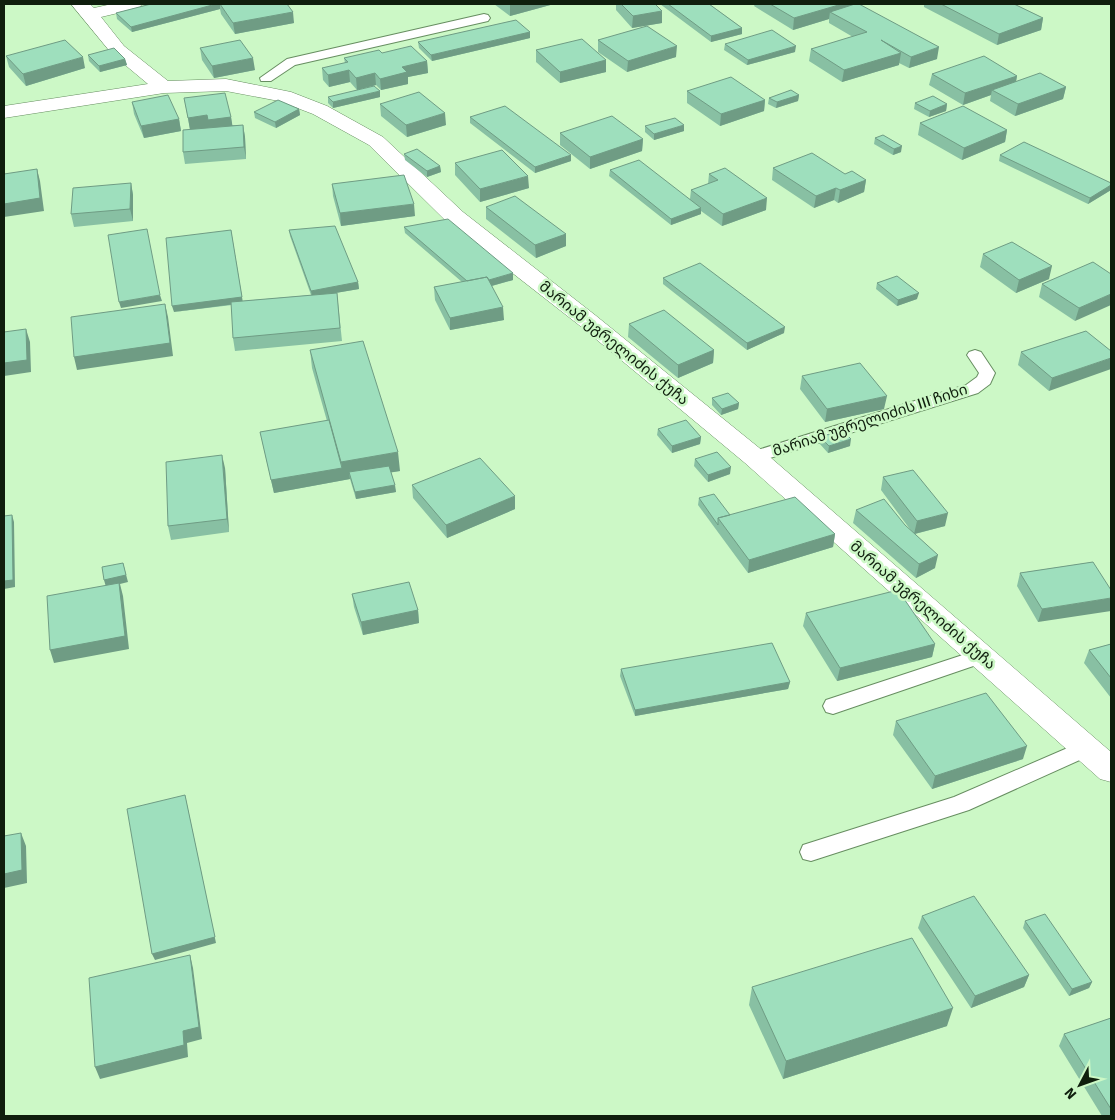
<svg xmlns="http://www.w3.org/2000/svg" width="1115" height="1120" viewBox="0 0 1115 1120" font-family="Signika,'Noto Sans Georgian',sans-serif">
<rect width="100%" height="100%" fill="#ccf8c6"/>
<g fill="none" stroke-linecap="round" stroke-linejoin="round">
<g stroke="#678e61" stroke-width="2">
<path id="service" d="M484,14L488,15L490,18L488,21L295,65L271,81H261L260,78L287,59Z
M975,350L981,352L995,373L990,384L978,393L760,461L754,463L748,461L745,457L748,453L966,385L977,377L979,373L967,355L969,352Z
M981,649L988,651L991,656L988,661L833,714L826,712L823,706L826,700Z
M1086,740L1093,742L1097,748L1093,754L969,810L811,861L803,859L800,852L803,845L954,797Z"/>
</g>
<g stroke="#678e61" stroke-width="1">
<path id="minor" d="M71,4H90L94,8L112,4H142L139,8L101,17L124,46L168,81L226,79L291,92L327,106L383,137L463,212L595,315L763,451L1111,752V782L1100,779L745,463L579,325L447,222L369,145L313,114L279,101L226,91L164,93L4,118V106L148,84L112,54Z"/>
</g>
<use href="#service" fill="#fff" fill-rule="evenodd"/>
<use href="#minor" fill="#fff" fill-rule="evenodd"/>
</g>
<path fill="#88c0a3" d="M151,4H287L294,23L235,34L221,14L220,9L132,32L117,19L116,13Z
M494,4H554L510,16Z
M616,4H655L662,23L632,28L616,10Z
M660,4H709L742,28V34L711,42Z
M755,4H853L937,59L909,68L899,63V65L842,82L809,61L811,49L853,37L829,23V19L793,30L754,6Z
M924,4H1014L1043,18L1041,30L997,45L924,7Z
M530,32V38L432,61L419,48L418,42Z
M598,40L676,57L627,72L598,52Z
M725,44L795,52L747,65L724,50Z
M200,48L255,70L214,78L202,60Z
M536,50L606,60V72L560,83L536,62Z
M382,53L427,61L428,73L408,77V84L381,90L376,85L357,90L350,82L329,87L323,80L322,68L345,63L344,58Z
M88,55L125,59L127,65L100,72L89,61Z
M6,56L85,68L26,86L9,67Z
M932,74L1017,76L1016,81L1066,87L1063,99L1015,116L990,101L991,95L963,105L929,85Z
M687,91L765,100L764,111L720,126L687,103Z
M799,95L798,101L776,108L768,104L769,98Z
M328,97H380L333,108L328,103Z
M184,98L231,117L232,125H243L245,137L246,159L185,164L183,152L190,129Z
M132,102L179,119L181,131L144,138L134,114Z
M915,103L947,104L946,111L929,117L914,109Z
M380,104L446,125L407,137L381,116Z
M299,109L300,115L276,128L255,118L254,112Z
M470,117L571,161L535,173L470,123Z
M920,123L1007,130L1005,142L962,160L918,135Z
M645,126L684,131L654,140L645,132Z
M560,133L643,139L642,151L590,169L560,145Z
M875,138L901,152L893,155L874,144Z
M404,154L440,166L441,172L427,177L405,160Z
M1000,155L1111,183V190L1088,204L999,161Z
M455,163L529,188L480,202L455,175Z
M773,168L845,174L866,180L864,192L838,203L834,200L814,208L772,180Z
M610,170L690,199L691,190L708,184L709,174L766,210L722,226L701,211V214L671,225L609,176Z
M131,183L133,195V221L74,227L71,214Z
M332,184L415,216L341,226L333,196Z
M486,207L566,234V246L536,258L486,219Z
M404,227L513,273V280L492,286L504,320L450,330L435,300L434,287L462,282L405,233Z
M289,230L358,282L359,289L335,293H337L342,341L235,351L233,338L232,305L174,312L242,301L311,295L290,236Z
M983,254L1049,279L1016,293L980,267Z
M1111,274L1075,321L1039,297L1042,284Z
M663,278L784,333L747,350L663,284Z
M877,283L917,299L897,306L876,289Z
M629,324L714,350L713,363L678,378L628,337Z
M1086,331L1049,391L1018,365L1021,352Z
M310,350L400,471L391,472L396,492L356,499L350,479L274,493L260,432L327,421L312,368Z
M802,376L884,409L825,422L800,389Z
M712,398L739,403L738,409L721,415L712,405Z
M658,429L701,437L700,444L672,453L657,435Z
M820,437L850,446L828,453L819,443Z
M695,459L730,474L708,482L694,466Z
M225,468L229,532L171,540L168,526Z
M883,477L945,526L915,534L935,568L916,578L853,523L856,510L905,525L912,532L881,490Z
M412,485L515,509L447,538L413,498Z
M699,498L730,515L835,534L833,547L748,573L698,505Z
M1093,562L1038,622L1017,586L1020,573Z
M352,594L418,610L419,623L363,635L354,607Z
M806,613L935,644L932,657L837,681L803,626Z
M1111,644V698L1084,663L1089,650Z
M621,669L790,682L788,689L635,716L620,676Z
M896,721L1023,759L932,789L893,735Z
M922,916L1029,975L1024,987L971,1008L918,928Z
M1025,921L1092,982L1089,988L1069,996L1023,928Z
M752,987L947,1026L783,1079L749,1005Z
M1111,1018V1116H1102L1059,1046L1064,1034Z"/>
<path fill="#6f9c84" d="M216,4H220V9L132,32L131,27Z
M514,4H554L510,16V5Z
M842,4H853L852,12H830L829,19L793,30L794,18Z
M662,11V23L632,28L633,16Z
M293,12L294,23L235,34L233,23Z
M1043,18L1041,30L997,45L999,34Z
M742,28V34L711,42V36Z
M530,32V38L432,61L431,55Z
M677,46L676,57L627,72L628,61Z
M796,46L795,52L747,65L748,60Z
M939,47L937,59L909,68L911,57Z
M901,53L899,65L842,82L844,70Z
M83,57L85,68L26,86L23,74Z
M253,58L255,70L214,78L212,66Z
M125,59L127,65L100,72L99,66Z
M606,60V72L560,83V72Z
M427,61L428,73L408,77V84L381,90L380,79L402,67Z
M349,70L350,82L329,87L328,75Z
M375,73L376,85L357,90L356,78Z
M1017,76L1015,87L992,90L991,95L963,105L965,93Z
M1066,87L1063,99L1015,116L1018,104Z
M380,91V97L333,108V102Z
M799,95L798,101L776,108L777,102Z
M765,100L764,111L720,126L721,114Z
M947,104L946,111L929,117L930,111Z
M299,109L300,115L276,128L275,122Z
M445,113L446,125L407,137L406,125Z
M207,115L231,117L233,129L190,130L188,118Z
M179,119L181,131L144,138L141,126Z
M243,125L245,137L246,159L244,147Z
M684,125V131L654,140V134Z
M1007,130L1005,142L962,160L964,148Z
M643,139L642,151L590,169V157Z
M902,146L901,152L893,155L894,149Z
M571,155V161L535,173V167Z
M440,166L441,172L427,177V171Z
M37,169L40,181L44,211L4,217V204Z
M528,176L529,188L480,202V189Z
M866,180L864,192L838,203L840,190Z
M131,183L133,195V221L130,209Z
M1111,185V190L1088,204L1090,198Z
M836,188L834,200L814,208L816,196Z
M767,198L766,210L722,226L723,214Z
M414,204L415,216L341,226L340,213Z
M701,208V214L671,225V219Z
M231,230L243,303L174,312L172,306Z
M566,234V246L536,258L535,245Z
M1052,266L1049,279L1016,293L1019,280Z
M513,273V280L473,291L472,285Z
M358,282L359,289L312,297L311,291Z
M919,293L917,299L897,306L898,300Z
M1111,294V305L1075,321L1079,308Z
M160,295L162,301L121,308L119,302Z
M165,304L168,317L173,356L77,370L74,357Z
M503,307L504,320L450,330V318Z
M785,327L784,333L747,350V343Z
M26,329L30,342L31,372L4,376V363Z
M714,350L713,363L678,378V365Z
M1111,358V369L1049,391L1052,378Z
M887,396L884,409L825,422L827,409Z
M739,403L738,409L721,415L722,409Z
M701,437L700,444L672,453V446Z
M851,439L850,446L828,453L829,446Z
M398,452L400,471L351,479L349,472L350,479L274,493L271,480L342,468L341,462Z
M222,455L225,468L229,532L227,519Z
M731,467L730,474L708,482V475Z
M395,485L396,492L356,499L355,492Z
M515,496V509L447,538L446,525Z
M948,513L945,526L914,534L917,521Z
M12,515L14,522L15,587L4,589V581Z
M835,534L833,547L748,573L749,560Z
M938,555L935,568L916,578L919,564Z
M123,563L128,582L120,584L123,596L129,649L54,663L50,650L106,587L104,580Z
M1111,598V611L1038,622L1042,609Z
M418,610L419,623L363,635L361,622Z
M935,644L932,657L837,681L840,668Z
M790,682L788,689L635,716V710Z
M1027,746L1023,759L932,789L935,776Z
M185,795L216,943L155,960L152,954Z
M21,833L26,846L27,883L4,888V874Z
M190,955L193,968L202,1039L187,1043L188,1057L100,1079L95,1067L183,1031Z
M1029,975L1024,987L971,1008L975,996Z
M1092,982L1089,988L1069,996L1072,989Z
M953,1008L947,1026L783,1079L786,1061Z"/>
<path fill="#9edfbd" stroke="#6f9c84" d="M151,4H216L131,27L116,13Z
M220,4H287L293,12L233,23Z
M621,4H655L662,11L633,16Z
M668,4H709L742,28L711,36Z
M770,4H842L794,18Z
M855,4H859L939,47L911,57L881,40L901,53L844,70L811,49L867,32L830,12Z
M941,4H1014L1043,18L999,34Z
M516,20L530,32L431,55L418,42Z
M647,26L677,46L628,61L598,40Z
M772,30L796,46L748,60L725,44Z
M582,39L606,60L560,72L536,50Z
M65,40L83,57L23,74L6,56Z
M240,40L253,58L212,66L200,48Z
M411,46L427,61L402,67L407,72L380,79L375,73L356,78L349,70L328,75L322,68L348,62L344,58L379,50L382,53Z
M114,48L125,59L99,66L88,55Z
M984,56L1017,76L965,93L932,74Z
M1040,73L1066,87L1018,104L992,90Z
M731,77L765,100L721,114L687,91Z
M374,86L380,91L333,102L328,97Z
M791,90L799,95L777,102L769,98Z
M419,92L445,113L406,125L380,104Z
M225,93L231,117L208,120L207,115L188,118L184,98Z
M168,95L179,119L141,126L132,102Z
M933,96L947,104L930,111L915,103Z
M278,100L299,109L275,122L254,112Z
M505,106L571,155L535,167L470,117Z
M963,106L1007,130L964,148L920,123Z
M612,116L643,139L590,157L560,133Z
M675,118L684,125L654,134L645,126Z
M243,125L244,147L183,152V130Z
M883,135L902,146L894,149L875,138Z
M1024,142L1111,183V185L1090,198L1000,155Z
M417,149L440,166L427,171L404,154Z
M502,150L528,176L480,189L455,163Z
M812,153L845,174L852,171L866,180L840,190L836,188L816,196L773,168Z
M639,160L701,208L671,219L610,170Z
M725,168L767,198L723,214L691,190L718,180L709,174Z
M37,169L40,198L4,204V174Z
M404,175L414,204L340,213L332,184Z
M131,183L130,209L71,214L73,188Z
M515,196L566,234L535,245L486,207Z
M448,219L513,273L489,280L487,277L467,281L404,227Z
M335,226L358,282L311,291L289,230Z
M147,229L160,295L119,302L108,235Z
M231,230L242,297L172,306L166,238Z
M1012,242L1052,266L1019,280L983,254Z
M1093,262L1111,274V294L1079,308L1042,284Z
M700,263L785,327L747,343L663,278Z
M897,276L919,293L898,300L877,283Z
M487,277L503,307L450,318L434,287Z
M337,293L340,328L233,338L231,302Z
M165,304L170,343L74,357L71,317Z
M664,310L714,350L678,365L629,324Z
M26,329L27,360L4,363V332Z
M1086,331L1111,351V358L1052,378L1021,352Z
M363,341L398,452L341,462L310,350Z
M860,363L887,396L827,409L802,376Z
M728,393L739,403L722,409L712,398Z
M329,420L342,468L271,480L260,432Z
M686,420L701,437L672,446L658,429Z
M842,430L851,439L829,446L820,437Z
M717,452L731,467L708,475L695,459Z
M222,455L227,519L168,526L166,462Z
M480,458L515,496L446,525L412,485Z
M389,466L395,485L355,492L349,472Z
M913,470L948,513L917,521L883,477Z
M714,494L730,515L718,518V525L699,498Z
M795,497L835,534L749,560L718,518Z
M884,499L905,525L938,555L919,564L856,510Z
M12,515L13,580L4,581V516Z
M1093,562L1111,590V598L1042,609L1020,573Z
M123,563L126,575L104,580L102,567Z
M409,582L418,610L361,622L352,594Z
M119,583L125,636L50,650L47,596Z
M898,590L935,644L840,668L806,613Z
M772,643L790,682L635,710L621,669Z
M1111,644V678L1089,650Z
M986,693L1027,746L935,776L896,721Z
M185,795L215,937L152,954L127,809Z
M21,833L22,870L4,874V836Z
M974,896L1029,975L975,996L922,916Z
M1045,914L1092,982L1072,989L1025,921Z
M912,938L953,1008L786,1061L752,987Z
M190,955L199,1027L183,1031L184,1045L95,1067L89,978Z
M1111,1018V1109L1064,1034Z"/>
<g text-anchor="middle" stroke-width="5" stroke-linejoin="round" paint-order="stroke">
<g font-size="15" fill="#0f1e0d" stroke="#ccf8c6">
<text transform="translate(614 343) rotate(39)" y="5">მარიამ უგრელიძის ქუჩა</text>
<text transform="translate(870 420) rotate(-18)" y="5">მარიამ უგრელიძის III ჩიხი</text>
<text transform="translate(923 605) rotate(41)" y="5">მარიამ უგრელიძის ქუჩა</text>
</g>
</g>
<rect width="1115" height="1120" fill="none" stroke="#0f1e0d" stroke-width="10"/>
<g transform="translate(1080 1085) rotate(229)" stroke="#ccf8c6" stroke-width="4" paint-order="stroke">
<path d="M0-4L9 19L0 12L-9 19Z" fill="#0f1e0d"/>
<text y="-8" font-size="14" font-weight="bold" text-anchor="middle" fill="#0f1e0d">N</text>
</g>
</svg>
